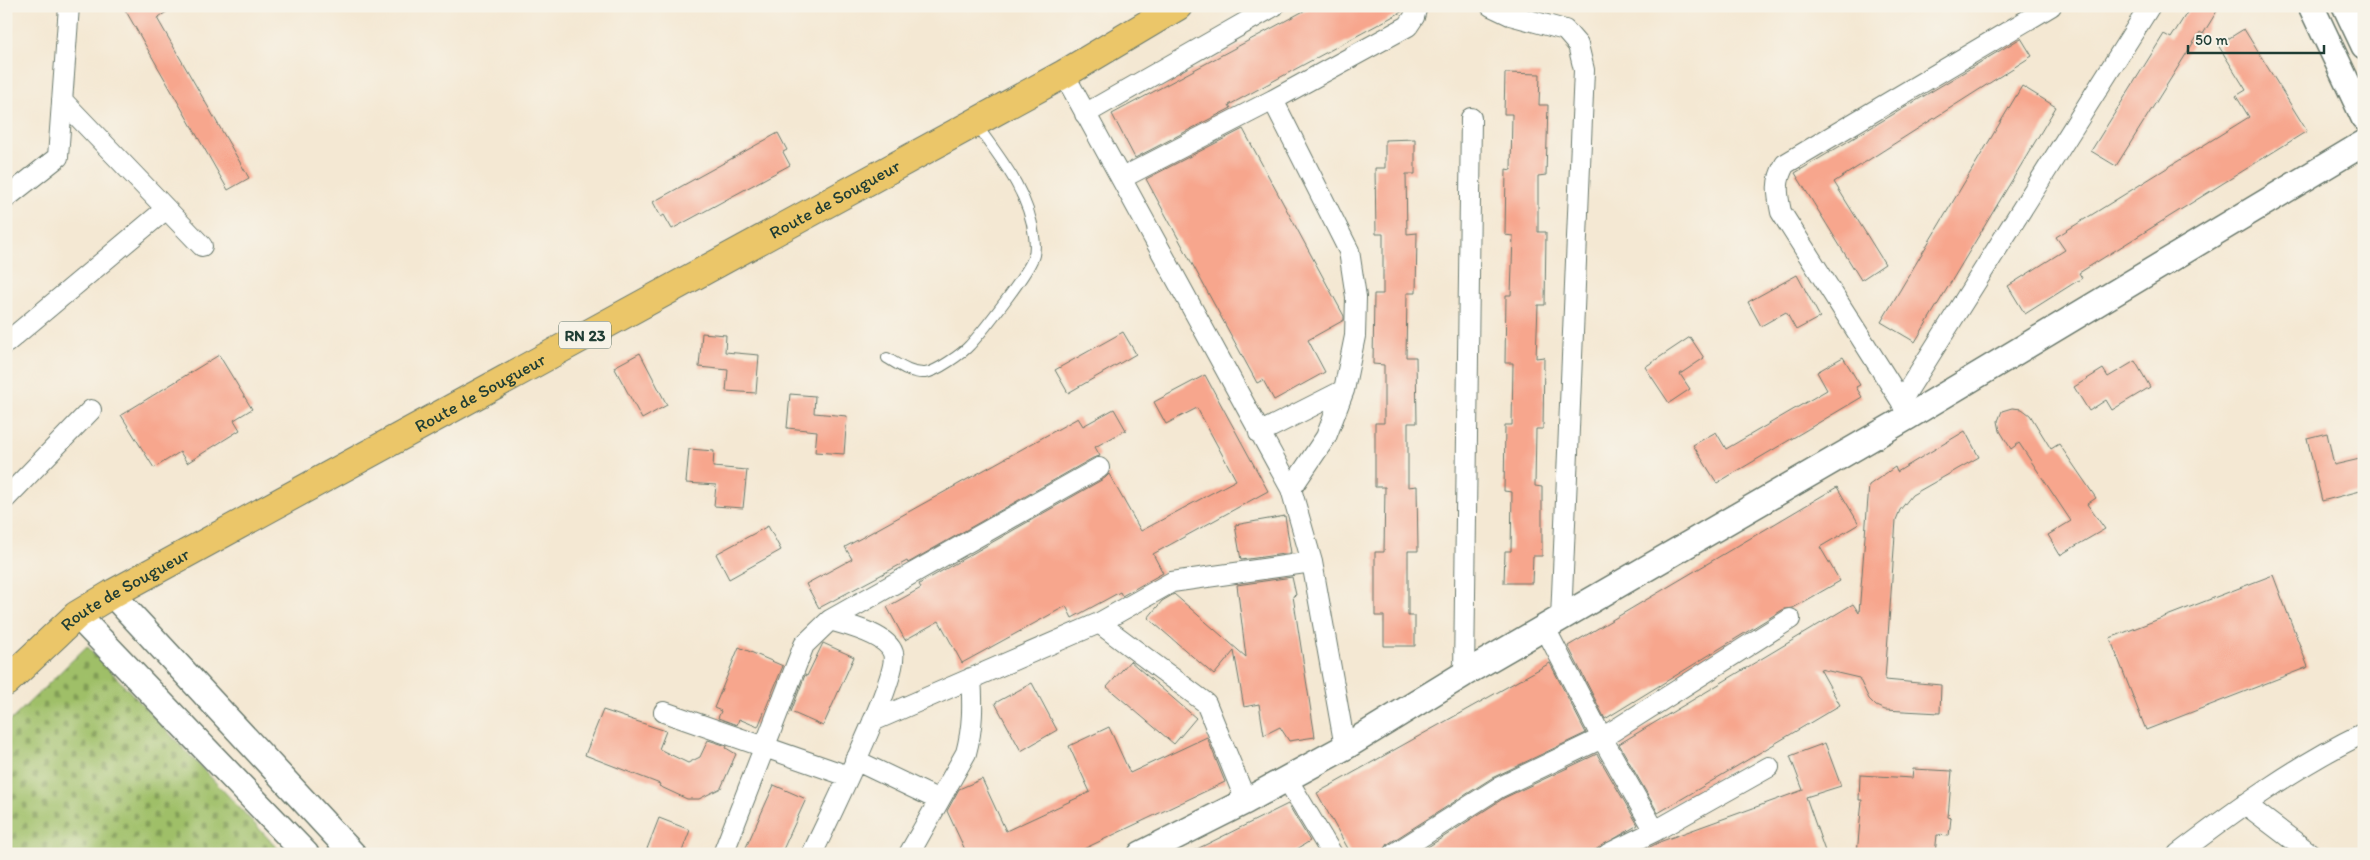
<svg xmlns="http://www.w3.org/2000/svg" width="2370" height="860" viewBox="0 0 2370 860" font-family="Itim,sans-serif">
<defs>
<pattern id="cemetery-stones" width="16" height="16" patternUnits="userSpaceOnUse" patternTransform="scale(1.25)"><rect width="16" height="16" fill="#9fbf67"/><path d="M2 7V4a2 2 0 0 1 4 0v3zM10 15v-3a2 2 0 0 1 4 0v3z" fill="#819c56"/></pattern>
</defs>
<rect width="100%" height="100%" fill="#f7f3e8"/>
<filter id="ink" filterUnits="userSpaceOnUse"><feTurbulence type="fractalNoise" baseFrequency=".02" numOctaves="2"/><feDisplacementMap in="SourceGraphic" scale="10" xChannelSelector="R" yChannelSelector="G"/><feConvolveMatrix kernelMatrix="1 2 1 2 8 2 1 2 1" color-interpolation-filters="sRGB"/></filter>
<filter id="wash" filterUnits="userSpaceOnUse"><feTurbulence type="fractalNoise" baseFrequency=".0096" numOctaves="4" result="noise"/><feDisplacementMap in="SourceGraphic" scale="20" xChannelSelector="R" yChannelSelector="G"/><feGaussianBlur stdDeviation="1.12" result="paint"/><feColorMatrix in="noise" values="0 0 0 0 0 0 0 0 0 0 0 0 0 0 0 0 0 1.4 0 .05"/><feComposite in="paint" operator="in"/></filter>
<g filter="url(#wash)">
<rect width="100%" height="100%" fill="#f4e8d3"/>
<path fill="url(#cemetery-stones)" stroke="#5f7e4e" d="M87,646L283,854H6V725Z"/>
<g id="blocks">
<path fill="#f7a68d" d="M123,6H176L157,18L249,178L228,190Z
M1313,6H1405L1403,11L1229,105L1231,108L1135,158L1112,114Z
M2191,6H2220L2203,34L2200,32L2116,166L2091,151L2164,34L2171,38Z
M2244,29L2307,131L2079,273L2082,278L2025,314L2008,286L2065,250L2056,237L2249,117L2236,96L2246,90L2218,45Z
M2021,38L2032,56L1834,182L1885,264L1861,280L1795,173Z
M1505,73L1540,74L1539,105H1548L1546,175L1538,176V232H1546L1545,305H1538L1536,358L1544,357L1543,429H1536L1535,486L1542,487V556H1533L1532,583H1504L1505,551H1511L1512,492L1504,491L1505,425H1512L1513,363H1505L1506,295H1511L1513,236L1505,235L1506,169L1511,170L1512,114H1504Z
M2022,86L2056,107L1915,342L1881,322Z
M1243,129L1344,316V320L1308,340L1325,372L1274,400L1263,380L1257,383L1146,179Z
M778,133L787,150L783,152L790,165L672,229L664,215L661,217L653,202Z
M1415,139V174H1406L1407,234L1417,233L1416,293H1407L1406,357H1416L1417,423H1408V487L1417,486L1418,551H1408V616H1415V646H1384V616H1375V552H1384L1385,487H1375V423H1384V365L1373,364L1374,294H1383V234H1376L1375,168H1385V140Z
M1797,275L1820,317L1796,330L1786,312L1761,326L1748,302Z
M1123,332L1136,354L1068,393L1055,370Z
M702,333L726,335L725,352L759,355L756,393L726,391L728,370L699,367Z
M1690,337L1704,358L1680,374L1690,389L1669,403L1645,367Z
M640,353L667,405L642,419L614,367Z
M219,355L252,409L234,420L240,430L187,463L180,452L154,468L121,415Z
M1843,357L1860,385L1856,387L1862,397L1717,483L1693,445L1716,432L1726,449L1827,390L1817,372Z
M2135,361L2150,387L2112,410L2106,400L2089,411L2074,387L2103,369L2108,377Z
M1205,375L1268,491L1153,554L1163,573L1122,596L1120,592L1072,618L1066,606L962,663L939,621L905,640L887,607L921,588L919,584L1105,478L1109,474L1141,531L1236,480L1197,408L1166,424L1154,402Z
M790,394L815,396L814,413L847,416L844,454L815,452L817,431L787,428Z
M2012,408L2022,409L2030,415L2051,449L2059,444L2096,498L2087,504L2105,529L2060,555L2048,535L2071,521L2019,443L2011,449L2000,431L1998,421L2002,411Z
M1114,409L1126,430L1095,447L1100,456L1093,458L908,563L907,561L819,608L806,584L852,559L845,547L1078,418L1083,426Z
M1965,431L1979,457L1912,495L1900,510L1896,520L1885,680L1941,685L1940,713L1885,710L1876,706L1869,699L1859,678L1820,669L1840,705L1658,813L1619,744L1853,604L1859,613L1869,485L1895,467L1897,472Z
M2327,433L2334,465L2364,458V490L2322,501L2307,438Z
M689,449L714,451L713,467L747,470L743,508L714,506L716,485L686,483Z
M1837,487L1859,524L1820,547L1840,581L1793,608L1784,609L1605,719L1568,646Z
M1285,516L1291,553L1241,560L1235,525Z
M768,526L781,550L729,579L716,554Z
M2273,575L2308,667L2146,730L2110,638Z
M1292,577L1296,595L1293,596L1315,737L1289,741L1280,727L1264,735L1259,704L1244,707L1234,651L1214,675L1148,618L1162,601L1174,594L1246,657L1237,585Z
M823,643L854,657L823,726L791,712L805,675L807,676Z
M739,647L783,666L758,727L739,719L737,725L718,718L721,711L714,708Z
M1130,661L1196,718L1174,744L1107,687Z
M1550,663L1586,733L1492,778L1388,844L1382,854H1351L1317,793Z
M1032,683L1057,730L1021,751L995,703Z
M603,710L666,731L659,749L688,763L700,757L708,740L727,746L726,748L736,754L721,788L699,799H687L659,786L660,784L585,755Z
M1109,727L1130,773L1207,737L1225,782L1073,854H967L947,811L959,789L982,779L1006,831L1090,792L1069,746Z
M1825,743L1841,786L1806,797L1826,854H1636L1662,841L1803,790L1790,756Z
M1597,754L1638,825L1588,854H1417L1504,798Z
M1913,769L1952,771L1948,817L1951,818L1949,836L1937,835L1935,854H1857L1862,800H1859L1860,775L1912,778Z
M774,785L806,799L781,854H743Z
M1288,804L1310,841L1289,854H1187Z
M659,818L690,830L681,854H645Z"/>
</g>
</g>
<g filter="url(#ink)">
<use href="#blocks" fill-opacity="0" stroke="#6a796c" stroke-width="1"/>
<g fill="none" stroke-linecap="round" stroke-linejoin="round">
<g stroke="#6a796c" stroke-width="12">
<path id="service" d="M887,358C899,365 911,374 925,373C936,372 963,353 970,345C982,332 1031,270 1034,255C1035,250 1035,242 1034,236C1029,192 1000,158 975,123"/>
</g>
<g stroke="#6a796c" stroke-width="22">
<path id="minor" d="M1491,6L1510,15L1565,30L1578,45L1584,70L1561,619
M1064,74L1291,489L1312,562L1345,747
M62,100L202,246
M1273,100L1349,251L1356,297L1355,336L1344,390L1326,437L1291,489
M1085,114L1274,6
M1122,178L1273,100L1408,26L1414,17L1417,6
M6,198L58,157L69,6
M6,343L166,209
M1901,401L2150,6
M1908,417L1901,401L1781,212C1777,193 1775,181 1785,164L2051,6
M1259,433L1344,390
M6,498L91,410
M1099,623L1206,703L1246,801
M1545,628L1602,738L1655,831
M1464,674L1471,118
M664,712L848,776
M873,721L1099,623L1172,582L1312,562
M855,760L939,800
M1287,779L1332,854
M2245,804L2311,854
M723,854L804,645L830,620L1099,468
M812,854C826,824 900,675 893,653C887,634 847,625 830,620
M909,854L966,753C973,727 973,705 971,678
M1394,854L1498,788L1602,738L1790,619
M1608,854L1655,831L1769,767
M2178,854C2237,809 2297,765 2364,733"/>
</g>
<g stroke="#6a796c" stroke-width="28">
<path id="tertiary" d="M2311,6L2364,118
M2345,6L2364,46
M112,594L353,854
M77,615L306,854
M1141,854L1246,801L1345,747L1464,674L1908,417L2364,143"/>
</g>
<g stroke="#6a796c" stroke-width="30">
<g id="primary">
<path id="s1" d="M6,682L77,615L112,594L1064,74L1178,6"/>
</g>
</g>
<use href="#service" stroke="#fff" stroke-width="10"/>
<use href="#minor" stroke="#fff" stroke-width="20"/>
<use href="#tertiary" stroke="#fff" stroke-width="25"/>
<use href="#primary" stroke="#ebc669" stroke-width="28"/>
</g>
</g>
<g text-anchor="middle" stroke-width="5" stroke-linejoin="round" paint-order="stroke">
<rect fill="#f7f3e8" stroke="#60746a" stroke-width="1" x="559" y="321.5" width="52" height="27" rx="4"/>
<g font-size="16" font-weight="bold" fill="#1f3d34">
<text x="585" y="341">RN 23</text>
</g>
<g font-size="18" fill="#1f3d34" stroke="#f7f3e8">
<text dy="6" stroke="none"><textPath href="#s1" startOffset="962">Route de Sougueur</textPath></text>
<text dy="6" stroke="none"><textPath href="#s1" startOffset="558">Route de Sougueur</textPath></text>
<text dy="6" stroke="none"><textPath href="#s1" startOffset="152">Route de Sougueur</textPath></text>
</g>
</g>
<rect width="2370" height="860" fill="none" stroke="#f7f3e8" stroke-width="25"/>
<path d="M2188 45v8h136v-8" fill="none" stroke="#1f3d34" stroke-width="2.5"/>
<text x="2195" y="45" font-size="15" fill="#1f3d34" stroke="#f7f3e8" stroke-width="4" paint-order="stroke">50 m</text>
</svg>
